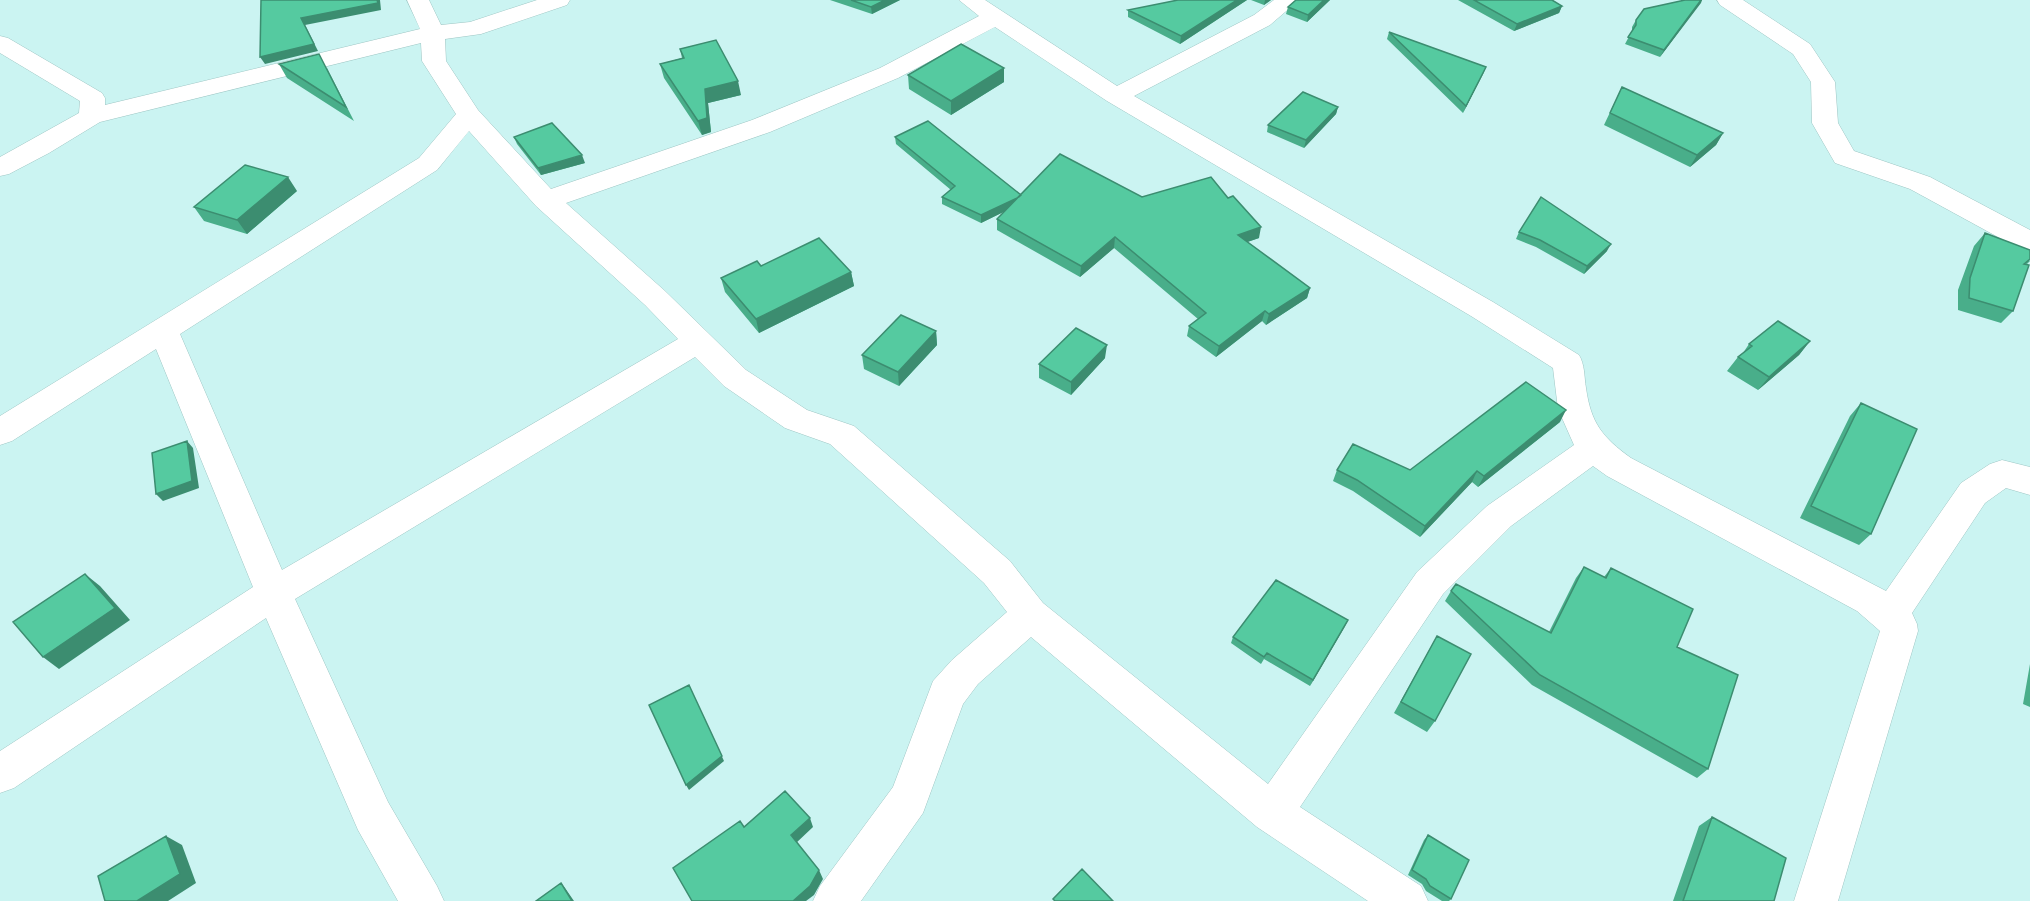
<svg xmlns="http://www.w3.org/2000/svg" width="2030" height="901" viewBox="0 0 2030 901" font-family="Montserrat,sans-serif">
<rect width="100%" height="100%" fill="#cbf4f2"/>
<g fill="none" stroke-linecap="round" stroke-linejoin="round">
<g stroke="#9ec6c4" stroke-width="1">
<path id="minor" d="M407,0H429L441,25L470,22L537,0H570L567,5L481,34L445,39L446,61L478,110L551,189L752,120L880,68L979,16L959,0H985L1117,86L1254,15L1274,0H1299L1270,25L1134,96L1493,302L1579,355C1585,365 1584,376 1586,388C1591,423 1602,437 1631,458L1886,591L1961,483L1990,464L2002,460L2030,467V495L2006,488L1985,503L1912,613L1917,624L1918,631L1838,901H1794L1880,631L1857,611L1607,476L1593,466L1511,526L1443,594L1300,807L1421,886L1428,901H1368L1257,827L1031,637L978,684L963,704L923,813L861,901H813L820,886L893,787L933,681L952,660L1007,612L984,583L830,444L785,428L724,386L695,357L295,599L388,802L437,886L444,901H398L358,830L266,618L14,788L0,793V751L253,587L156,349L12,441L0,445V416L419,158L456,114L422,61L421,43L100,122L49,153L9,174L0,176V157L79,113L80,101L0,53V36L8,38L102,93L105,98V105L420,29ZM995,27L1107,101L1471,316L1553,368L1558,409L1574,445L1487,506L1417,572L1268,784L1043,603L1010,561L854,426L807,410L746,370L665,291L566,203L770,132L898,78ZM469,131L536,206L645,305L678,339L282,570L180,334L437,170Z
M1717,0H1743L1810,44L1835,82L1838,123L1854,151L1930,177L2030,230V252L2020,249L1910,189L1835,163L1812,123L1811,82L1793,54L1720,5Z"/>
</g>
<use href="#minor" fill="#fff" fill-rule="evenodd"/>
</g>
<path fill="#49ae8a" d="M830,0H900L872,14Z
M1247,0L1180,44L1128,17V10Z
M1251,0H1271L1264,5Z
M1296,0H1330L1307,22L1286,14L1288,7Z
M1458,0H1552L1562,6L1559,13L1514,31Z
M1685,0H1702L1660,57L1625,44L1632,31V27L1636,20Z
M1389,32L1486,67L1483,74L1463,113L1387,39Z
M680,49L741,95L708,103L711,132L702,135L664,78L660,64L682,58Z
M279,64L327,68L354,121L287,78Z
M1004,68V82L951,115L909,89L908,75Z
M1622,87L1723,133L1716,145L1690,167L1604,125Z
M1338,107L1336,114L1304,148L1267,132L1268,125Z
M514,137L585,163L541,175L517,144Z
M895,137L1021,195L1142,197L1259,238L1247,242L1310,288L1307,298L1266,325L1262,321L1216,357L1187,336L1189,326L1198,319L1114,248L1080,277L997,230V219L1005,211L981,223L942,204V197L951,190L896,144Z
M297,191L247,234L204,221L194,207Z
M1519,232L1607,251L1584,274L1536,247L1516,239Z
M1985,233L2030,261L2026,265L2013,311L2001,323L1958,310V290L1974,246Z
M761,266L851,272L854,286L759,333L725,292L721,278Z
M936,331L937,345L899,386L864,369L862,355Z
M1810,341L1799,355L1758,390L1727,371L1738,357L1743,353L1749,344Z
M1105,358L1071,395L1039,378V364Z
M1861,403L1871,534L1859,545L1800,518L1850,416Z
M1560,422L1478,487L1472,482L1420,537L1353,491L1333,481L1337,470H1410Z
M1584,567L1604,577L1611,568L1677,647L1708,769L1697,778L1532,685L1445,601L1451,591L1549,632L1576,578Z
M1345,626L1310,686L1264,659L1261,664L1231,643L1233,637Z
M1437,636L1435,721L1427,732L1394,713Z
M2030,664V707L2023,704Z
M1712,817L1774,901H1673L1699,826Z
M1428,835L1451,899L1449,901H1442L1426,891L1422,884L1408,875L1424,840Z"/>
<path fill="#3c8d70" d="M377,0H380L381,10L305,25L318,51L265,64L260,57L301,18Z
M885,0H900L872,14L871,7Z
M1237,0H1247L1180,44L1181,36Z
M1265,0H1271L1264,5Z
M1324,0H1330L1307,22L1308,15Z
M1701,0H1702L1701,3L1660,57L1664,50Z
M1562,6L1559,13L1514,31L1517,24Z
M1486,67L1483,74L1463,113L1466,106Z
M1004,68V82L951,115V101Z
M738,81L741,95L708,103L711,132L702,135L698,121L705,89Z
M1338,107L1336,114L1304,148L1306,140Z
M1723,133L1716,145L1690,167L1697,155Z
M582,155L585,163L541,175L538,168Z
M288,177L297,191L247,234L237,220Z
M1022,195V203L981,223V215Z
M1261,227L1259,238L1236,246L1238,235Z
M1115,237L1114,248L1080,277L1081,266Z
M1611,244L1607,251L1584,274L1587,266Z
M851,272L854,286L759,333L756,319Z
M1310,288L1307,298L1266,325L1269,314Z
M1265,311L1262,321L1216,357L1219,346Z
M936,331L937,345L899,386L898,372Z
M1810,341L1799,355L1758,390L1769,377Z
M1107,345L1105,358L1071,395V382Z
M1566,410L1560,422L1478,487L1484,476Z
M187,441L193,448L199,488L163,501L156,494Z
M1477,471L1472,482L1420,537L1425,526Z
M85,574L100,586L130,620L59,669L43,657Z
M1348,620L1345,626L1310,686L1313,680Z
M689,685L724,761L689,790L686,785Z
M810,818L813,827L795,844L791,835Z
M166,836L182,845L196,883L168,901H137Z
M819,870L823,879L814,895L806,901H793Z
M561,883L565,888L574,901H572Z"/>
<path fill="#55caa0" stroke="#3c8d70" stroke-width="1.5" d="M261,0H377L378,3L301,18L314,44L260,57Z
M851,0H885L871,7Z
M1178,0H1237L1181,36L1128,10Z
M1296,0H1324L1308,15L1288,7Z
M1474,0H1552L1562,6L1517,24Z
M1685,0H1701L1664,50L1628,37L1636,25V20L1644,9Z
M1389,32L1486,67L1466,106Z
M716,40L738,81L705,89L707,118L698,121L660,64L684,58L680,49Z
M961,44L1004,68L951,101L908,75Z
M319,54L346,107L279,64Z
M1622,87L1723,133L1697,155L1610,113Z
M1303,92L1338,107L1306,140L1268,125Z
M928,121L1021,195L1019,197L981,215L942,197L955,186L895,137Z
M552,123L582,155L538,168L514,137Z
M1060,154L1142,197L1211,177L1228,198L1233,196L1261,227L1238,235L1310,288L1269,314L1265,311L1219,346L1189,326L1206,313L1115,237L1081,266L997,219Z
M245,165L288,177L237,220L194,207Z
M1541,197L1611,244L1587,266L1540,240L1519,232Z
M1985,233L2030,250V259L2024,264L2029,265L2013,311L1969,298L1970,278Z
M819,238L851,272L756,319L721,278L757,261L761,266Z
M901,315L936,331L898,372L862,355Z
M1778,321L1810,341L1769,377L1738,357L1752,346L1749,344Z
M1076,328L1107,345L1071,382L1039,364Z
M1526,382L1566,410L1484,476L1477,471L1425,526L1357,480L1337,470L1353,444L1410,470Z
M1861,403L1917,429L1871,534L1811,506Z
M187,441L192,481L156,494L152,453Z
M1584,567L1606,578L1611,568L1693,609L1677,647L1738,675L1708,769L1540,675L1451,591L1456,584L1551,633Z
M85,574L115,608L43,657L13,622Z
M1276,580L1348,620L1313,680L1267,653L1264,657L1233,637Z
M1437,636L1471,654L1435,721L1401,702Z
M689,685L722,756L686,785L649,705Z
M785,791L810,818L791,835L819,870L810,886L793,901H692L673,868L740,821L744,827Z
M1712,817L1786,858L1774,901H1683Z
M1428,835L1469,860L1451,899L1430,886L1426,879L1412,870Z
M166,836L180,874L137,901H105L98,876Z
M1082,869L1113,901H1055L1053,899Z
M561,883L572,901H536Z"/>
</svg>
